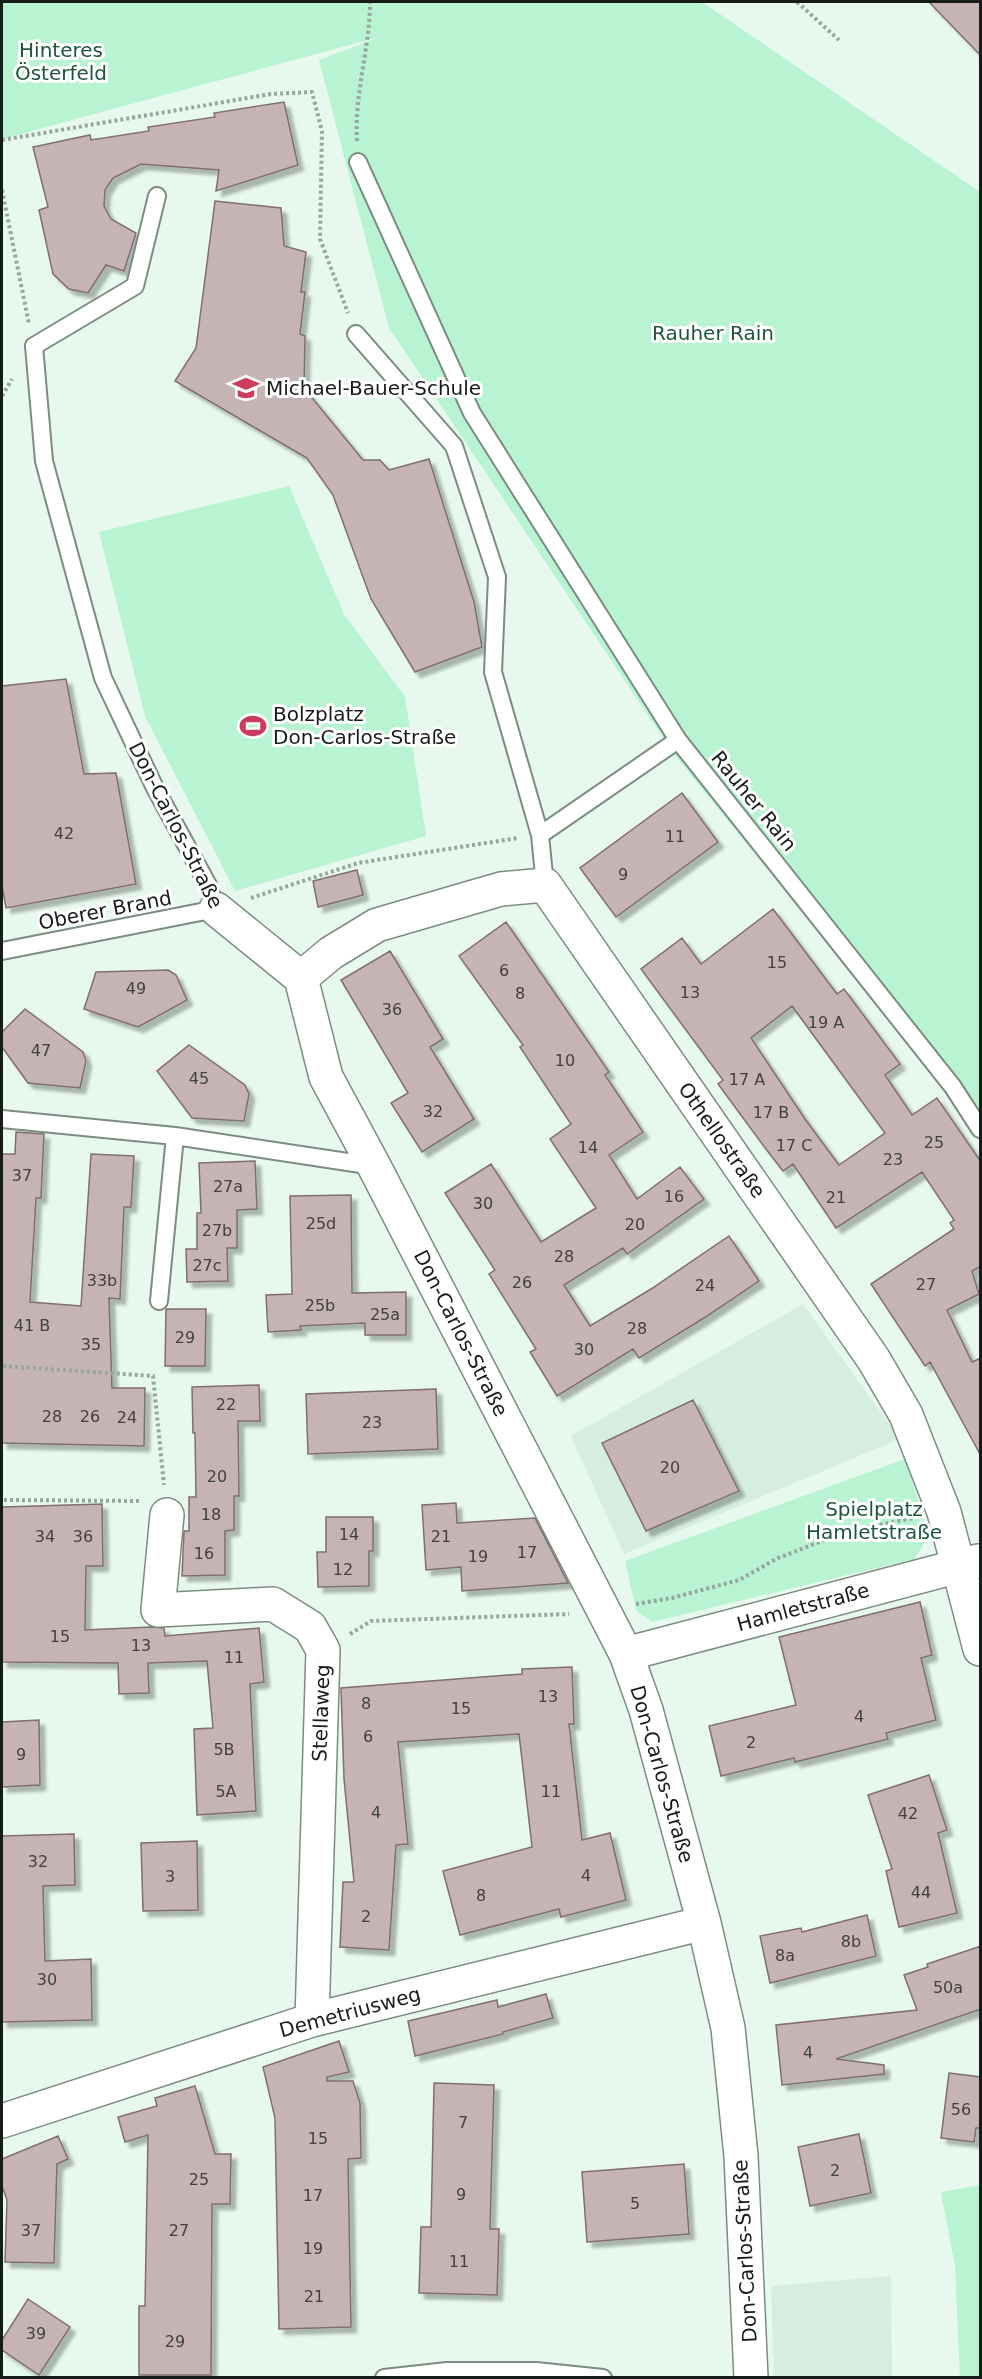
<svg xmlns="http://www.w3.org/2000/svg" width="982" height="2379" viewBox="0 0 982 2379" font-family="'DejaVu Sans',sans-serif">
<defs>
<filter id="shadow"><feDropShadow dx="5.5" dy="5.5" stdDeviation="1.5" flood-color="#0004"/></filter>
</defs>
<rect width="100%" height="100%" fill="#e7f8ee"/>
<path fill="#d6eee0" d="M803,1304L900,1439L624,1554L571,1436Z
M891,2276L892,2377H774L771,2286Z"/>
<path fill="#b8f3d2" d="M2,2H702L980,192V1133L674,754L389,328L319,60L383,36L2,139Z
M289,486L344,614L405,697L426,836L235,891L145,716L99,532Z
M905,1459L927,1528C926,1541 922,1549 914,1559L652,1622L636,1610L625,1561Z
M980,2185V2377H960L955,2266L941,2192Z"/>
<path fill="#c6b3b4" stroke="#806e70" stroke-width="1.5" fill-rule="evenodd" filter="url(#shadow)" d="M929,2H981V56Z
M284,102L298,165L216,191L219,170L141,164L113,178L105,190L104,206L111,219L136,233L124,271L106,265L88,293L69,289L53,274L39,210L48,207L33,147L90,135L91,140L149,131L148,127L215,117L214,113Z
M215,201L281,208L284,246L306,252L301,292H305L300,334L305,336L304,388L363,460H380L389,470L429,459L474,602L482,647L415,672L371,599L333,495L307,458L175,381L196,348Z
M66,679L84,774L116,773L136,884L6,908L2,886V686Z
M682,793L718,842L616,917L580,868Z
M357,870L363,895L318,907L313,881Z
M773,909L837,994L844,989L900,1064L885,1075L912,1115L937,1098L981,1162V1266L972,1271L979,1294L947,1310L972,1362L981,1358V1456L930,1362L925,1366L871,1284L954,1229L950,1223L954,1220L922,1172L836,1228L793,1164L783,1171L766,1149L718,1084L723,1080L641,969L682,938L701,964ZM792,1006L885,1133L839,1165L805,1119L751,1038Z
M506,922L609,1072L605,1075L643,1132L609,1155L637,1199L680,1167L704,1199L627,1254L623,1248L564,1285L590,1326L651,1289L729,1236L759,1281L704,1318L639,1358L633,1349L557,1396L530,1352L536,1349L489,1274L495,1270L445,1193L491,1164L541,1242L596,1208L550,1139L571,1124L520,1047L523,1045L459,956Z
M390,951L443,1039L430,1047L474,1119L422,1152L391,1103L408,1093L341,980Z
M168,970L176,975L187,1000L138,1027L84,1009L96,972Z
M25,1009L83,1052L86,1061L80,1088L28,1083L2,1047V1032Z
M189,1045L245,1085L249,1094L244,1121L192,1118L157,1071Z
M16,1132L44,1134L41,1198H36L30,1302L81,1306L91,1154L134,1156L131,1207H124L120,1299L109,1298L112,1388H145L144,1446L2,1443V1154H15Z
M255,1161L257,1209L237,1210V1248H227L228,1281L187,1282L186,1249H197V1213H201L199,1163Z
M351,1195L352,1293L406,1292V1335H365V1323L300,1326L301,1330L268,1332L266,1295L292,1294L290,1196Z
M166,1309H206L205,1366H165Z
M259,1385L260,1421H238L239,1496H234V1530L225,1531V1575L182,1576L184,1531H189V1497H196L195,1433H193L192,1387Z
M436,1389L438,1449L308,1454L306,1394Z
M693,1400L739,1491L646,1531L602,1443Z
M456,1503L457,1523L535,1518L568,1583L462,1591L461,1567L426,1570L422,1505Z
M102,1504L103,1566H86L85,1630L152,1627L164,1628L165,1636L259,1628L264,1682L250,1684L256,1811L197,1815L194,1729L213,1728L207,1661L148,1663L149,1693L119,1694L118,1663L2,1662V1507Z
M326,1517H373V1551H369V1586L318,1587L317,1552H326Z
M920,1602L932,1655L921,1658L936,1720L886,1733L888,1739L795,1762L794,1758L721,1776L709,1726L796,1705L779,1637Z
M572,1667L574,1724H569L582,1840L610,1833L626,1900L561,1917L559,1909L460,1935L443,1871L532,1847L519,1734L398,1742L408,1844L396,1845L389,1950L340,1947L343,1882H354L344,1779L341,1688L522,1674V1669Z
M39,1720L40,1785L2,1787V1722Z
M929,1775L947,1830L938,1833L957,1913L899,1927L886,1871L892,1869L868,1795Z
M74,1834L75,1885L43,1886L45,1961L91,1959L92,2020L2,2022V1836Z
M197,1841L198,1910L143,1911L141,1843Z
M867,1915L876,1956L770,1983L760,1936L801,1928L802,1932Z
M981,1946V2009L836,2059L884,2065V2074L782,2085L776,2025L917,2010L904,1975L928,1967L927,1964Z
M546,1994L553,2018L503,2032V2034L415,2056L408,2021L497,2000L498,2007Z
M339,2041L349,2072L327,2077V2081H353L360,2103L361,2158L348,2159L351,2327L279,2329L275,2118L263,2067Z
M949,2073L981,2077V2128H976L974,2142L941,2138Z
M434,2083L494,2085L490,2229H499L497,2295L419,2293L421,2227H431Z
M195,2086L215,2154H231L230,2204H212L211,2375H139V2306H145L148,2135L125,2142L118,2117L157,2106L155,2098Z
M859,2134L871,2193L810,2206L798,2147Z
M58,2136L68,2159L57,2164L54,2263L5,2262L7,2200L2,2186V2159Z
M684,2164L689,2234L587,2242L582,2172Z
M28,2299L70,2327L39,2375L2,2350V2340Z"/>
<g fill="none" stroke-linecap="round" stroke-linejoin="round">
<g stroke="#7d8c83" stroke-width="20">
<path id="lane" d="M358,162L472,413L678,740L953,1087L980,1129
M356,334L454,446L497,577L493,672L540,835L545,885
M540,835L678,740
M2,951L216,909L208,885L155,788L103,678L44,461L34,346L135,286L157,196
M2,1119L175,1136L374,1166
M159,1301L175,1136
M384,2378L447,2371H536L603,2378"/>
</g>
<g stroke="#7d8c83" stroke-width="36">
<path id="street" d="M216,909L301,978L326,1077L374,1166L626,1654L646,1710L704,1923L728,2028L741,2156L751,2378
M301,978L331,953L377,925L501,889L545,885L874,1360L906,1415L944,1512L980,1649
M167,1515L158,1610L273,1604L310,1627L323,1650L312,2020
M626,1654L978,1561
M2,2121L312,2020L704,1923"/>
</g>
<path stroke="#99a69e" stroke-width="4" stroke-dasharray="3 3" stroke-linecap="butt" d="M797,2L839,40
M2,140L271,94L312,92L322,131L320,239L348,313
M357,141C354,94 370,48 370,2
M2,190L29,324
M2,396L12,379
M251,898L358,863L518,838
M3,1366L153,1376L164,1485
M4,1500L141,1501
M636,1604L672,1598L739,1580L778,1558L848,1531L914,1518
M350,1634L371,1621L569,1614"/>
<use href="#lane" stroke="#fff" stroke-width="16"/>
<use href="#street" stroke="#fff" stroke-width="33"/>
</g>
<defs>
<g id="school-bare" transform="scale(2.07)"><path d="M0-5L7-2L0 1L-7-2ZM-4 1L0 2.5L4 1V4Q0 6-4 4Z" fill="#cc3c5f" stroke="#fff" stroke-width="2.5" paint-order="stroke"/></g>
<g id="stadium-bare" transform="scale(2.07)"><path d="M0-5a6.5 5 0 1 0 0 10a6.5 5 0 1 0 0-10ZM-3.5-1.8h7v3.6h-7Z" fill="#cc3c5f" stroke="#fff" stroke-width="2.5" paint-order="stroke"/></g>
</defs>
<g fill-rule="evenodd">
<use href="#school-bare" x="246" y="388"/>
<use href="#stadium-bare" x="253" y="726"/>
</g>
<g text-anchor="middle" stroke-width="6" stroke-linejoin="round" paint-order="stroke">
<g font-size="16" fill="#42423f">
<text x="64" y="839">42</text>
<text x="675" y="842">11</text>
<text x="623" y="880">9</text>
<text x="777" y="968">15</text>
<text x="504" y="976">6</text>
<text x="136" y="994">49</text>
<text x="690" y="998">13</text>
<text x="520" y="999">8</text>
<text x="392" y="1015">36</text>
<text x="826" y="1028">19 A</text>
<text x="41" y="1056">47</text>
<text x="565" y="1066">10</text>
<text x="199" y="1084">45</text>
<text x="747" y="1085">17 A</text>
<text x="433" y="1117">32</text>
<text x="771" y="1118">17 B</text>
<text x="934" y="1148">25</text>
<text x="794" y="1151">17 C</text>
<text x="588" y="1153">14</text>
<text x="893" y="1165">23</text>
<text x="22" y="1181">37</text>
<text x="228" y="1192">27a</text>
<text x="674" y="1202">16</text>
<text x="836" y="1203">21</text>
<text x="483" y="1209">30</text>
<text x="321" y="1229">25d</text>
<text x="635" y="1230">20</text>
<text x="217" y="1236">27b</text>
<text x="564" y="1262">28</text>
<text x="207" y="1271">27c</text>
<text x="102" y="1286">33b</text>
<text x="522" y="1288">26</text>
<text x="926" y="1290">27</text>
<text x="705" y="1291">24</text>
<text x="320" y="1311">25b</text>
<text x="385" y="1320">25a</text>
<text x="32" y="1331">41 B</text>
<text x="637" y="1334">28</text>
<text x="185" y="1343">29</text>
<text x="91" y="1350">35</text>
<text x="584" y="1355">30</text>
<text x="226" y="1410">22</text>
<text x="52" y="1422">28</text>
<text x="90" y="1422">26</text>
<text x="127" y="1423">24</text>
<text x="372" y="1428">23</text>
<text x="670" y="1473">20</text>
<text x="217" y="1482">20</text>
<text x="211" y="1520">18</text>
<text x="349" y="1540">14</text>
<text x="45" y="1542">34</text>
<text x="83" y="1542">36</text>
<text x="441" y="1542">21</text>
<text x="527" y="1558">17</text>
<text x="204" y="1559">16</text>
<text x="478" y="1562">19</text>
<text x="343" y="1575">12</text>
<text x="60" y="1642">15</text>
<text x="141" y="1651">13</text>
<text x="234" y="1663">11</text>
<text x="548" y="1702">13</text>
<text x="366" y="1709">8</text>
<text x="461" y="1714">15</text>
<text x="859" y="1722">4</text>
<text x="368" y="1742">6</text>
<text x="751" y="1748">2</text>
<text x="224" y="1755">5B</text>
<text x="21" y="1760">9</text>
<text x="226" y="1797">5A</text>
<text x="551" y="1797">11</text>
<text x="376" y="1818">4</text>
<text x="908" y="1819">42</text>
<text x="38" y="1867">32</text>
<text x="586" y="1881">4</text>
<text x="170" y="1882">3</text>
<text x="921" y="1898">44</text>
<text x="481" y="1901">8</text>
<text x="366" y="1922">2</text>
<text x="851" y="1947">8b</text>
<text x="785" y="1961">8a</text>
<text x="47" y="1985">30</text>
<text x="948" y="1993">50a</text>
<text x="808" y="2058">4</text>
<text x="961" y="2115">56</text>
<text x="463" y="2128">7</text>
<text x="318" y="2144">15</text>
<text x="835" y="2176">2</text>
<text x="199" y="2185">25</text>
<text x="461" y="2200">9</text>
<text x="313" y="2201">17</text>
<text x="635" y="2209">5</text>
<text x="31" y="2236">37</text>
<text x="179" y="2236">27</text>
<text x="313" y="2254">19</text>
<text x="459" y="2267">11</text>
<text x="314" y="2302">21</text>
<text x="36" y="2339">39</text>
<text x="175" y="2347">29</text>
</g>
<g font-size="20" fill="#1d563c" stroke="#fff">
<text x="61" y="57">Hinteres<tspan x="61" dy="23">Österfeld</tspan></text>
<text x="713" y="340">Rauher Rain</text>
<text x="874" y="1516">Spielplatz<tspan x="874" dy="23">Hamletstraße</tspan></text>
</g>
<g font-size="20" fill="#161c18" stroke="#fff" text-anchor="start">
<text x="266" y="395">Michael-Bauer-Schule</text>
<text x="273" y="721">Bolzplatz<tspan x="273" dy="23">Don-Carlos-Straße</tspan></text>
</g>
<g font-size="20" fill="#161c18" stroke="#fff">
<text transform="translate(754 801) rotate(51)" y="7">Rauher Rain</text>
<text transform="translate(176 825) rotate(63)" y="7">Don-Carlos-Straße</text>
<text transform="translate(105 910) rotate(-11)" y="7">Oberer Brand</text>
<text transform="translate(722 1140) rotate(55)" y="7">Othellostraße</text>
<text transform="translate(461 1333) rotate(63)" y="7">Don-Carlos-Straße</text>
<text transform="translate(803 1607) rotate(-15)" y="7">Hamletstraße</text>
<text transform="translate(321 1713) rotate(-88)" y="7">Stellaweg</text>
<text transform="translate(662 1774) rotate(74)" y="7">Don-Carlos-Straße</text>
<text transform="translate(350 2012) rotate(-15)" y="7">Demetriusweg</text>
<text transform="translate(745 2251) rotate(-93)" y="7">Don-Carlos-Straße</text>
</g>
</g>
<rect width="982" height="2379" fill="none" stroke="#161c18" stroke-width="6"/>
</svg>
